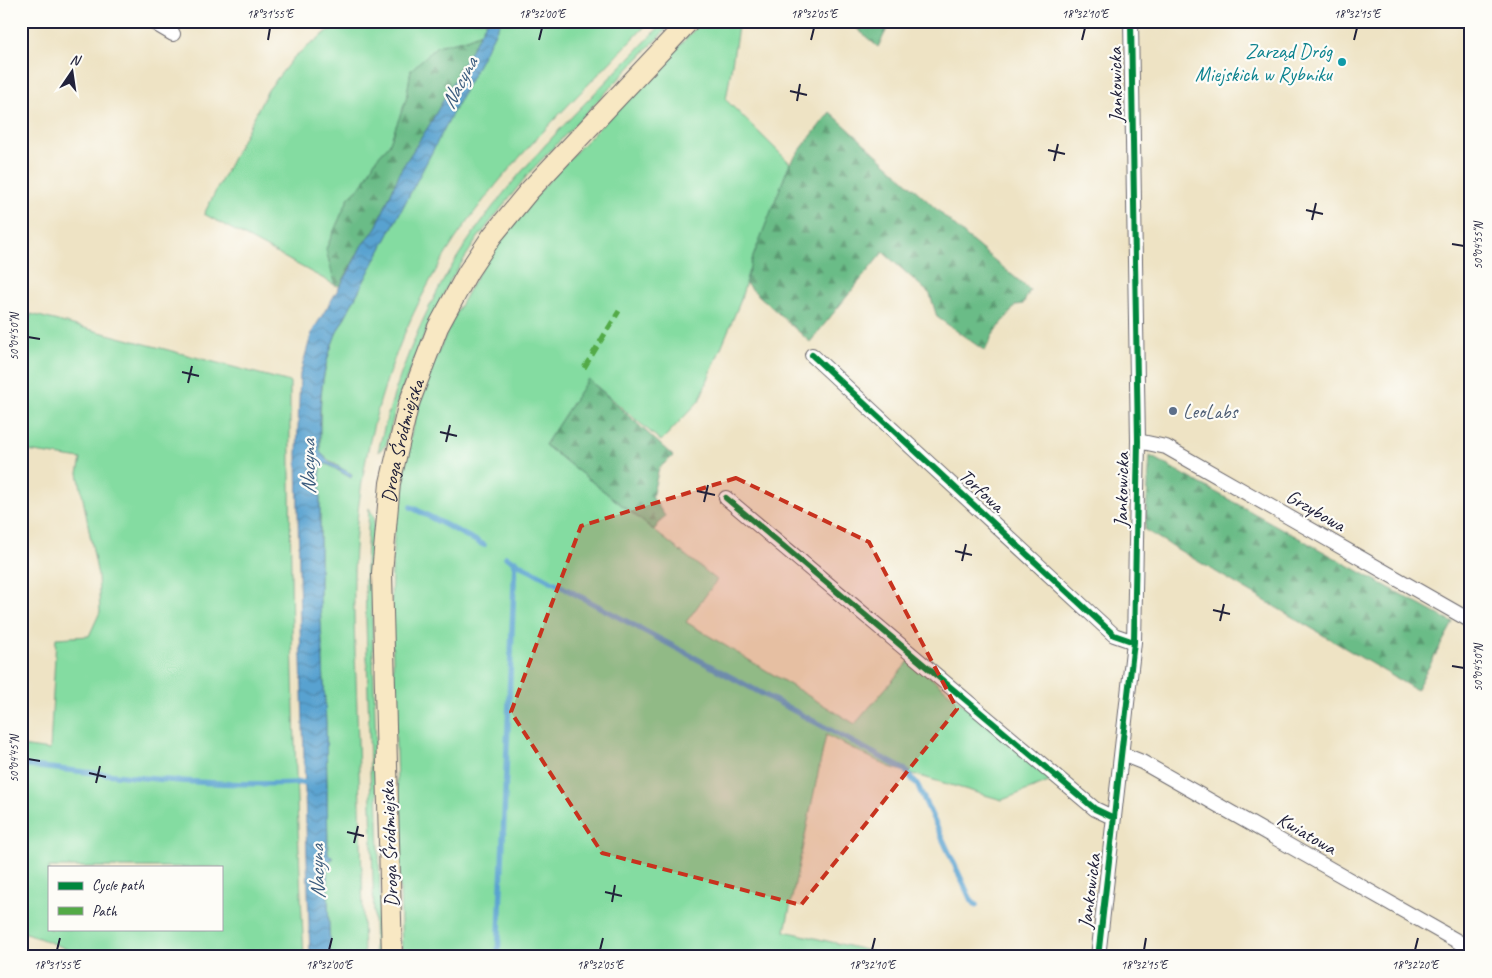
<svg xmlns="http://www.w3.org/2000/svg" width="1492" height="978" viewBox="0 0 1492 978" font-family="Caveat,sans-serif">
<defs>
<pattern id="forest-firs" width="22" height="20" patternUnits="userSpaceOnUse" patternTransform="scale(1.25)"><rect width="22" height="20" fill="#6bbc87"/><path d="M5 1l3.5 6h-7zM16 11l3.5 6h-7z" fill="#589870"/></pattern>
<pattern id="water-waves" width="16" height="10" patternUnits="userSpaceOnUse" patternTransform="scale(1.25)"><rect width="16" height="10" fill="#59a2d0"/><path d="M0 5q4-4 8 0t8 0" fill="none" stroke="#4984aa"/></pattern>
</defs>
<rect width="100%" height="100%" fill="#fdfcf7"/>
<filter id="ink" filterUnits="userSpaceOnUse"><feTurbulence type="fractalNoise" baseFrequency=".02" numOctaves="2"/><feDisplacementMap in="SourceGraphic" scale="10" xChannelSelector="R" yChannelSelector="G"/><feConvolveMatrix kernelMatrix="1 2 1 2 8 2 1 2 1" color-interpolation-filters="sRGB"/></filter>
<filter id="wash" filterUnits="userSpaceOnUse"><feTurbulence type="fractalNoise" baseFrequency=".0096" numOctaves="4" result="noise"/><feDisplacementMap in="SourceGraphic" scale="20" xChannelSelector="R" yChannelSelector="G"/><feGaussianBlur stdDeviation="1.12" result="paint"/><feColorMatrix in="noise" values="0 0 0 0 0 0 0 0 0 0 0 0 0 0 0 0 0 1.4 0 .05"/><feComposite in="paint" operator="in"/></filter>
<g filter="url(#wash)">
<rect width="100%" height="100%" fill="#eee3c4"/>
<path fill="#84dca1" stroke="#537f6e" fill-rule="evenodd" d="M341,21H487L481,33L464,40L437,46L411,70L406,100L389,145L376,159L363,184L349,197L326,249L335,285L204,214L268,90L294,57Z
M501,21H650C583,92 508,160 454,241C389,340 356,456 354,574C353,620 356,667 357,713C360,795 362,876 364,957H330L327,870L329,859H332V857L328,853L326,724L320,603V465L327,464L350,477C343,466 329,463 320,452C320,406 319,378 336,334Z
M665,21H674L529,173L477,239L450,281L428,326L399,397L386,445L378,452C393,390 414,331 446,276C501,180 589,101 665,21Z
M702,21H739L726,100L790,163L753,257L740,302L699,401L661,441L588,379L545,445L717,580L686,622L855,724L910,660L1054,780L1002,800L889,767L826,735L785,931L895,957H402C400,877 397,797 395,717C394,669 390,620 392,571C396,454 430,340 498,244C557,162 635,96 702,21Z
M31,314L290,382C289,574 294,765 304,957H87L21,931V746L50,750L56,638L89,636L100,612L98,576L78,473L81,459L21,450V322L28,324ZM49,867H221V929H49Z
M369,508L374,518L371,581L382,957H375L365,581Z"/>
<path fill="url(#forest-firs)" stroke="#466f61" d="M848,21H891L878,47Z
M481,33L430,124L402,168L375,230L362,245L340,286L335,285L326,249L349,197L363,184L376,159L389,145L406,100L411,70L437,46L464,40Z
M830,112L968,238L1030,290L1023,304L1016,305L992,336L985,351L937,317L930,294L883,252L810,342L745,283L753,257L790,163Z
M588,379L673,456L659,468L652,497L665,516L654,530L545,445Z
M1150,456L1453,623L1416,690L1145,530Z"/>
<path fill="url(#water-waves)" stroke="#3e6286" d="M487,21H501L336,334C319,377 319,406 320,452L329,462L352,474L351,478L327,464L320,465V603L326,724L328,853L332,857V860H329L327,870L330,957H310L300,626L297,454L300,374L312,332L348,273L362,245L375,230L402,168L430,124Z"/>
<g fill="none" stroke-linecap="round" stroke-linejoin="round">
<path stroke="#59a2d0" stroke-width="5.5" d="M411,507L484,545
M506,557L905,770L918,786L970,898L976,905
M21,765C117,775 214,789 311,782
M498,957L515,561"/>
</g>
</g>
<g filter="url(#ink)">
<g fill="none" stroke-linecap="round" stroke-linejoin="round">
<g stroke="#69666b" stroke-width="16">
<path id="minor" d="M151,21L173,34
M1468,21L1471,22
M812,355L1114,635L1134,642
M1138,441L1166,447L1471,621
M726,498L1095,809L1114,818
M1122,754L1142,762L1471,949
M1098,957L1134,642L1138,441L1131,21"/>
</g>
<g stroke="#69666b" stroke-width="22">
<g id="secondary">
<path id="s1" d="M392,957L382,573L390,483L408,406L438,327L468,272L492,236L529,191L689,21"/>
</g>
</g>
<use href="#minor" stroke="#fff" stroke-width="14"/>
<use href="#secondary" stroke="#f8e8c3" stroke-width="20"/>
<path stroke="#53aa46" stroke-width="5" stroke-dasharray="10 5" stroke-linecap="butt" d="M584,368L619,311"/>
<g stroke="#fdfcf7" stroke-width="9">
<path id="cycleway" d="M812,355L1114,635L1134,642
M726,498L1095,809L1114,818
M1098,957L1134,642L1138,441L1131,21"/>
</g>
<use href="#cycleway" stroke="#00873e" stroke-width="6"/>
</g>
</g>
<path fill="#c8321e" fill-opacity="0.2" stroke="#c8321e" stroke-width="4" stroke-dasharray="10 6" stroke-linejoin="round" d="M736,478L869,542L957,709L801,905L602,853L511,712L581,526Z"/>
<path fill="none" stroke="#22223b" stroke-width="2" d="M268,40L270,28M539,40L542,28M811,40L814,28M1082,40L1085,28M1354,40L1357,28M790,91L807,95M797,101L800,84M1048,150L1065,154M1054,161L1058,144M1306,210L1323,214M1312,220L1316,203M1452,244L1464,246M28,337L40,339M182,372L199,376M188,383L192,366M440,432L457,436M446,442L450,425M697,491L715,495M704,502L708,485M955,551L972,555M962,561L966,544M1213,610L1230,614M1220,621L1224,604M1452,666L1464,668M28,759L40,761M89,773L106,777M96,783L100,766M347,832L364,836M354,843L358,826M605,892L622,896M612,902L615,885M57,950L60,938M329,950L332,938M600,950L603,938M872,950L875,938M1144,950L1146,938M1415,950L1418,938"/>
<circle fill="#0f9aa8" stroke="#fdfcf7" stroke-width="2" cx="1342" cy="62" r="5"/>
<circle fill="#5c6f8a" stroke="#fdfcf7" stroke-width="2" cx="1173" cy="411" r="5"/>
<g text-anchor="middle" stroke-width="4.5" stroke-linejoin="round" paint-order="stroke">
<g font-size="20" fill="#0d838f" stroke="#fdfcf7" text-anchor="end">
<text x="1332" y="58">Zarząd Dróg<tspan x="1332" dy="23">Miejskich w Rybniku</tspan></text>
</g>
<g font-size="20" fill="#22223b" stroke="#fdfcf7">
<text transform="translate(1115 85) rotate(-91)" y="7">Jankowicka</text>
<text dy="7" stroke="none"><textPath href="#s1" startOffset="518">Droga Śródmiejska</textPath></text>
<text transform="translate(982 490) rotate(43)" y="7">Torfowa</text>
<text transform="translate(1121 490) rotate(-89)" y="7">Jankowicka</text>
<text transform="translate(1316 510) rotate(30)" y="7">Grzybowa</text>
<text transform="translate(1307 833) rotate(30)" y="7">Kwiatowa</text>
<text transform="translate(389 844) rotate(-92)" y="7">Droga Śródmiejska</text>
<text transform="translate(1089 891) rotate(-83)" y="7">Jankowicka</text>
</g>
<g font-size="20" fill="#4e5e75" stroke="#fdfcf7" text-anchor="start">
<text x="1183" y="418">LeoLabs</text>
</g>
<g font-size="21" font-style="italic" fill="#3b5c7e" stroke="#fdfcf7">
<text transform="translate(459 83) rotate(-62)" y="7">Nacyna</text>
<text transform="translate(308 467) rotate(-90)" y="7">Nacyna</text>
<text transform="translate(317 872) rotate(-91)" y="7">Nacyna</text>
</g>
</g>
<rect width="1492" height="978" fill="none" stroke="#fdfcf7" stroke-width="55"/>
<rect x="48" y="866" width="175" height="65" fill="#fdfcf7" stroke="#a5a5ac"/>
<rect x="58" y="882" width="25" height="8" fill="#00873e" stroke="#a5a5ac"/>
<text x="92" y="890" font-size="15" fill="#22223b">Cycle path</text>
<rect x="58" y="907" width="25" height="8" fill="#53aa46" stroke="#a5a5ac"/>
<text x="92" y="916" font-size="15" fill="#22223b">Path</text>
<g transform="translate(72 72) rotate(13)" stroke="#fdfcf7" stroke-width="4" paint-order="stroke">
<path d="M0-4L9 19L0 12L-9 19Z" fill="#22223b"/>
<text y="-8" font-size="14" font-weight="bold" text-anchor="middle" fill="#22223b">N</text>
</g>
<rect x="28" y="28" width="1436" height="922" fill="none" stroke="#22223b" stroke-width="2"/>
<g font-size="12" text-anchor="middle" fill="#22223b">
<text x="270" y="18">18°31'55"E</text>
<text x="542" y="18">18°32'00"E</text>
<text x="814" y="18">18°32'05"E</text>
<text x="1085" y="18">18°32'10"E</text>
<text x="1357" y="18">18°32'15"E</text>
<text transform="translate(1478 246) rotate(-90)" y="4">50°04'55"N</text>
<text transform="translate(14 337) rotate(-90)" y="4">50°04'50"N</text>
<text transform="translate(1478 668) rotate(-90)" y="4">50°04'50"N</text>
<text transform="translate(14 759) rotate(-90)" y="4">50°04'45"N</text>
<text x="57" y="969">18°31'55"E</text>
<text x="329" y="969">18°32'00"E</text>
<text x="600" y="969">18°32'05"E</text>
<text x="872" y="969">18°32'10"E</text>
<text x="1144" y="969">18°32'15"E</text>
<text x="1415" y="969">18°32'20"E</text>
</g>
</svg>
